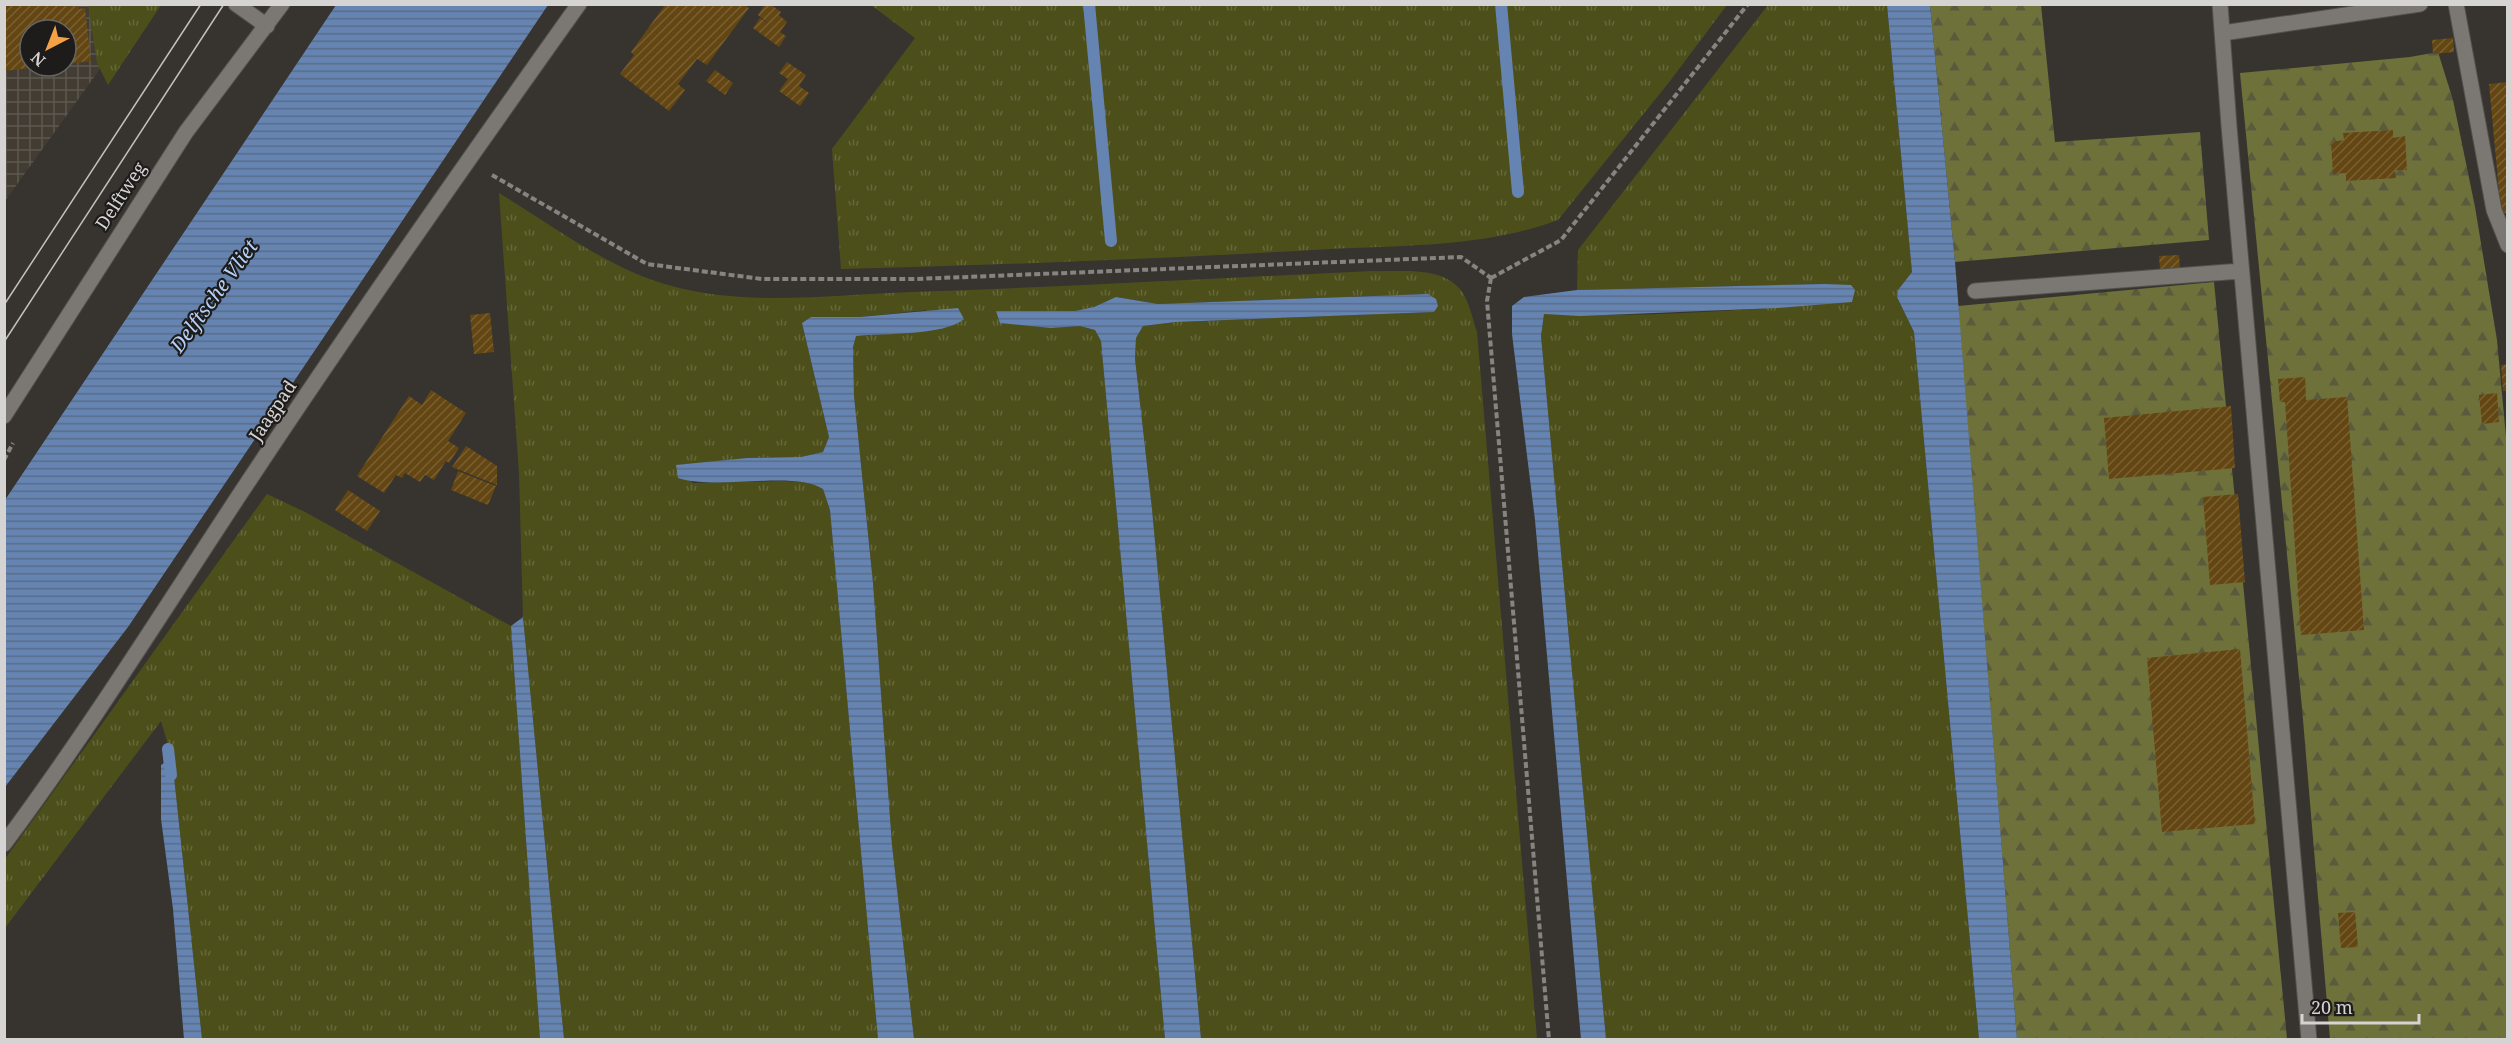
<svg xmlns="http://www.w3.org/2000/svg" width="2512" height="1044" viewBox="0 0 2512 1044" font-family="'Noto Serif',serif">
<defs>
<pattern id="industrial-grid" width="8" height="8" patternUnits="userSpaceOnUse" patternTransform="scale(1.5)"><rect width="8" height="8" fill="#423c33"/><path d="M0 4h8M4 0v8" fill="none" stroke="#5d5750"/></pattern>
<pattern id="grass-tufts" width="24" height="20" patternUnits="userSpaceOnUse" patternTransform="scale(1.5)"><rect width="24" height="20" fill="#4d4f1b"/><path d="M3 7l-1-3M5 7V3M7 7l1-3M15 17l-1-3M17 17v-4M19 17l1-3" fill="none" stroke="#66673b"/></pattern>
<pattern id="forest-firs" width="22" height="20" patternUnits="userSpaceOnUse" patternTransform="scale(1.5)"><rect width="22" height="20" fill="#6e7139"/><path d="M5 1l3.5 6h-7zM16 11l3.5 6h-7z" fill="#595b3c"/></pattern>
<pattern id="water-rules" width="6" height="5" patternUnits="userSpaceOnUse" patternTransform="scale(1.5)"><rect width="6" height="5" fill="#6684b1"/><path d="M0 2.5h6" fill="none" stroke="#596c89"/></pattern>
<pattern id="building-hatch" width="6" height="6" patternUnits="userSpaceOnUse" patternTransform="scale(1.5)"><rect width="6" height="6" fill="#634612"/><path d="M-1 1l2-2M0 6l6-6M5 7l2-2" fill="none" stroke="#796034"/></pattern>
</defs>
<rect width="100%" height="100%" fill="#373430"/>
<path fill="url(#industrial-grid)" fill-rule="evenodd" d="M5,5H146L5,201ZM30,30H66V66H30Z"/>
<path fill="url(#grass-tufts)" d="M88,5H161L108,85L97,63Z
M871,5H1727L1670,81L1558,220C1480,249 1394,245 1312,250C1155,259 998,265 841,269L832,149L915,38Z
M1768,5H1887L1912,272L1898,290L1897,297L1914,332L1979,1039H1606L1541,336L1544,314C1646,318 1751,310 1852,301L1824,284L1577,290L1578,250Z
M499,193C548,223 597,260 652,280C734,309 827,295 912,292C1066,287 1219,278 1373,271C1400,272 1439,266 1459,288C1469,299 1472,318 1477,332L1537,1039H1201L1152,509L1135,359L1136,338L1143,326L1176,322L1433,312L1428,294L1158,304L1116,297L1094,307L1075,311H996L1051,328L1080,326L1095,330L1101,341L1165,1039H914L892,845L873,583L854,396L853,347L855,336L893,332L927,310L860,317H811L802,323L829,437L823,452L801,457L747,458L676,466L693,483L784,481L814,483L823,489L830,510L878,1039H564L523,617L519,472Z
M267,494L305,512L511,626L540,1039H202L172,758L161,721L5,928V859Z"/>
<path fill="url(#forest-firs)" d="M1930,5H2041L2055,142L2200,132L2209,240L1955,262Z
M2438,52L2453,100L2475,207L2497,340L2507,448V1039H2330L2302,708L2240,73L2410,57Z
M2214,282L2287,1039H2017L1958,306Z"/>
<path fill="url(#water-rules)" d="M336,5H548L128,627L5,787V500Z
M1887,5H1930L1955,262L2017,1039H1979L1914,332L1897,297L1898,290L1912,272Z
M1824,284L1851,285L1855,290L1852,302L1777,308L1580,316L1544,314L1541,336L1606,1039H1581L1535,520L1512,334V306L1524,297L1577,290Z
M1428,294L1436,299L1438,306L1434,312L1176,322L1143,326L1136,338L1135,359L1152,509L1201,1039H1165L1101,341L1095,330L1080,326L1051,328L1000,323L996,311H1075L1094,307L1116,297L1158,304Z
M958,308L964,319C944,336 884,333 856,336L853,347L854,396L873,583L892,845L914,1039H878L830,510L823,489C793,470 719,491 678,478L676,465L747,458L801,457L823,452L829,437L802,323L811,317H860Z
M523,617L564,1039H540L511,626Z
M172,758L202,1039H184L173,909L161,819V765Z"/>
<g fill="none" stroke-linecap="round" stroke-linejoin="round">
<path stroke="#6684b1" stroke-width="12" d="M1089,4L1111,241
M1501,4L1518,192
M168,749L171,775"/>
</g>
<path fill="url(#building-hatch)" d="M765,4H770L781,12L779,15L787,22L780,32L786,36L779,47L753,28L760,18L769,24L758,15Z
M4,5H78L79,9L85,8L91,61L66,64V30H30V68L4,71Z
M665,5H747L746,6L749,8L707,65L697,59L678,84L685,90L669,111L620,74L634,55L631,52Z
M2453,38L2454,52L2433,54L2432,40Z
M787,62L806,75L799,86L809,93L800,106L779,91L788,79L779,73Z
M715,70L733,83L725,95L706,81Z
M2508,82V213H2501L2489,84Z
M2393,130V138L2405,136L2407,170H2395L2396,178L2346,181V173L2333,174L2331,142L2344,140L2343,133Z
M2179,255L2180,268L2160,270L2159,256Z
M490,313L494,352L474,354L470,315Z
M2508,364V391H2503L2501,365Z
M2305,377L2306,400L2347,397L2364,630L2301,635L2285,402H2280L2278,379Z
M431,390L466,413L448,441L459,448L449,463L446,461L434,480L425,475L420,482L405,473L402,478L396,475L384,493L357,476L409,396L422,405Z
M2497,393L2499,422L2482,424L2479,395Z
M2231,406L2235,468L2109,479L2104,418Z
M466,446L497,466V485L452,467Z
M458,471L496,486L488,505L451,490Z
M348,490L380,511L367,531L335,510Z
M2238,494L2245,582L2210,585L2203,497Z
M2240,649L2255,824L2162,832L2147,658Z
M2355,912L2358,947L2341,948L2338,913Z"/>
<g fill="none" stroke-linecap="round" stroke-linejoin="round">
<g stroke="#52504c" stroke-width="17">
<path id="minor" d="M236,4L267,26
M2220,4L2229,126L2309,1040
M2456,4L2494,210L2508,245
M2223,33L2420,4
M1975,291L2241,271
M4,416L186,132L282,4
M4,844C92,726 169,601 250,479C356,319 467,161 579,4"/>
</g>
<path stroke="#868380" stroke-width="4" stroke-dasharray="6 3" stroke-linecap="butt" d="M492,175L647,264L762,279H916L1461,257L1491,278
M1491,278L1487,301L1549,1040
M1491,278L1561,240L1748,4
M4,460L13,443"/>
<use href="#minor" stroke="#7b7874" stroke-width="15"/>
<path stroke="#c2c0bd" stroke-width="1.5" d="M4,305L201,4
M4,342L224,4"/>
</g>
<g text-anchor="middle" stroke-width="4.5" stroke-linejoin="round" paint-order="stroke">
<g font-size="18" fill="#d6d4d2" stroke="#1d1c1a">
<text transform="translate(121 196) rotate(-57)" y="6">Delftweg</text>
<text transform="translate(273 411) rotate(-56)" y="6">Jaagpad</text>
</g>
<g font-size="20" font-style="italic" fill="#b4cff8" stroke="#1d1c1a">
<text transform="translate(214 296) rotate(-54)" y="7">Delftsche Vliet</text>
</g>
</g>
<rect width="2512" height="1044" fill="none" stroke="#d6d4d2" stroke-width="12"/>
<g transform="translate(48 48) rotate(222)"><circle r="28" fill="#1d1c1a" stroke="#676664" stroke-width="1.5"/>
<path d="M0-4.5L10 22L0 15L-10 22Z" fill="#f5a246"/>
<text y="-9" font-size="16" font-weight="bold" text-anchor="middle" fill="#d6d4d2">N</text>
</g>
<path d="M2302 1014v9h117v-9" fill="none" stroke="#d6d4d2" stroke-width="3"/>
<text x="2311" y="1014" font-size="18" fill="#d6d4d2" stroke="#1d1c1a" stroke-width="4.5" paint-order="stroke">20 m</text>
</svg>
